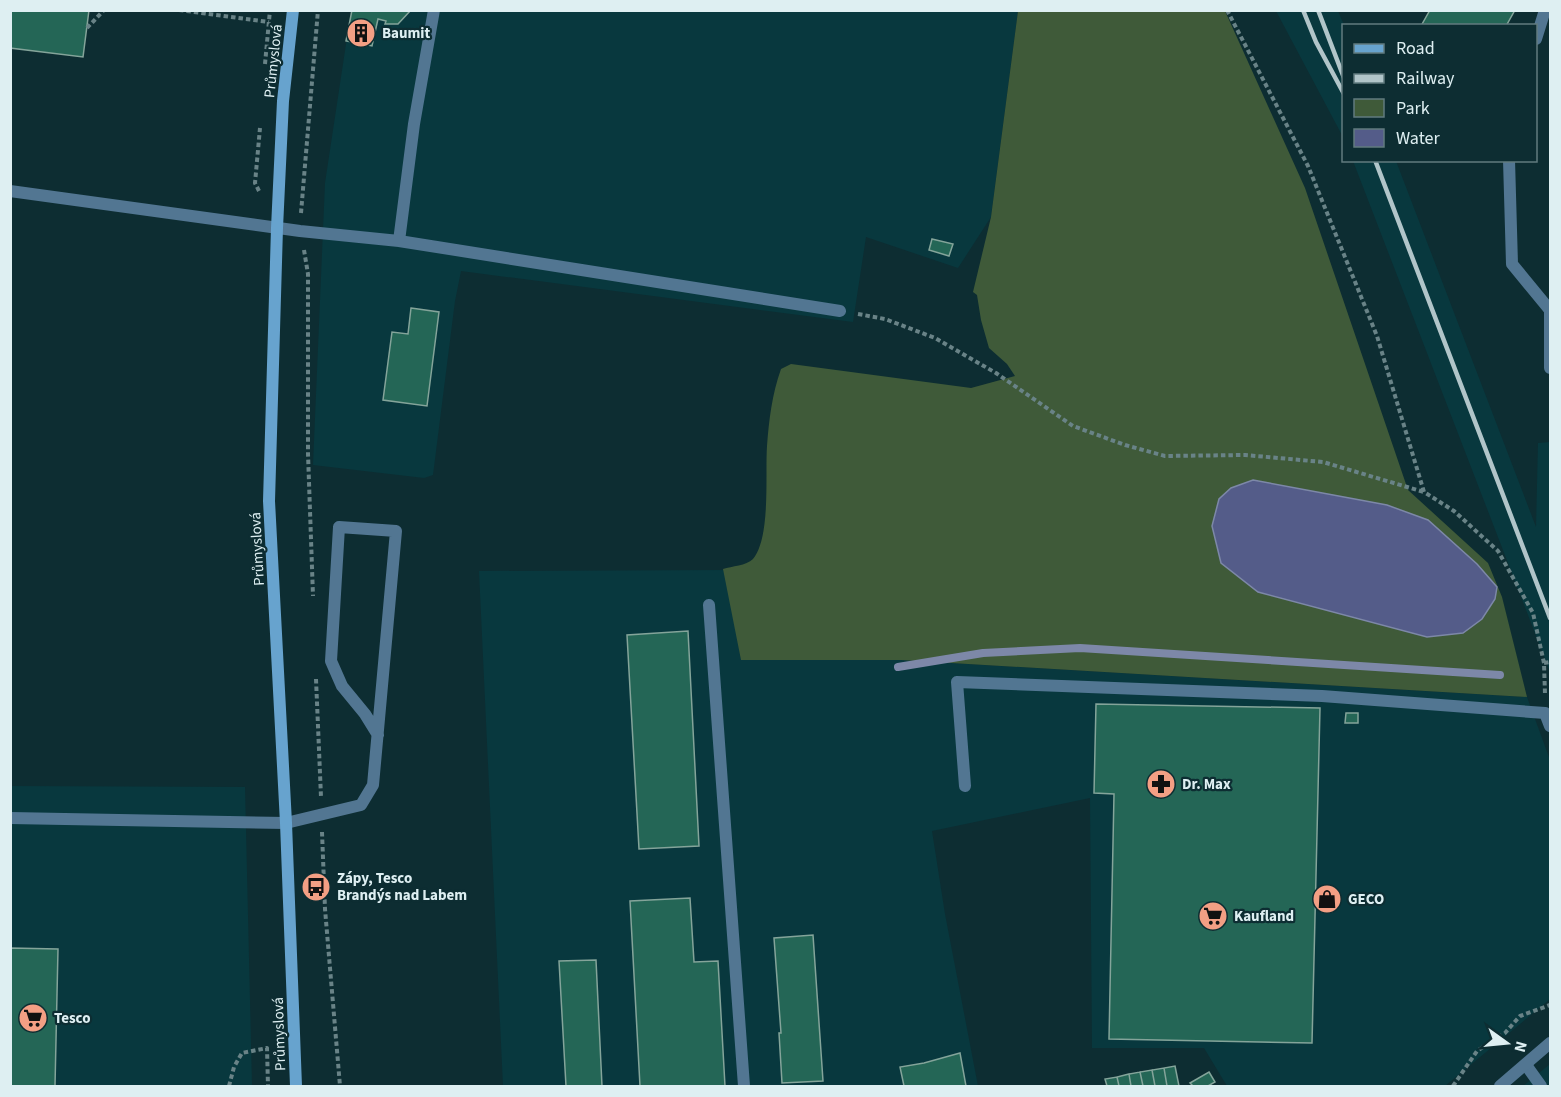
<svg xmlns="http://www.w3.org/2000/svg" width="1561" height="1097" viewBox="0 0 1561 1097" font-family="'Source Sans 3',sans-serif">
<rect width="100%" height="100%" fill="#0d2d32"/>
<path fill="#08383e" d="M351,11H1018L991,217L958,268L866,237L853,322L461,271L455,301L433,475L424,478L313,465L325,183Z
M1276,11H1338L1344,25L1343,137Z
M1353,161H1396L1536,527L1538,443L1550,442V672Z
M726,570L741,660H901L1527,697L1550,760V999L1445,1086H1227L1204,1048H1092L1090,798L932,831L945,914L978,1086H503L479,571Z
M10,786L245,787L252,1086H11Z
M1550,1064V1086H1523Z"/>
<path fill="#3f5a39" d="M1018,11H1225L1305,188L1408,490L1488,563L1502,597L1527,697L901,660H741L723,569C732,566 746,566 753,559C771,537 765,475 767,446C769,420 772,394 781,369L791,364L971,388L1015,376L1007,364L989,348L981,320L977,295L973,292L991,217Z"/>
<path fill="#545c89" stroke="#7d88a8" stroke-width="1.5" d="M1253,480L1387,505L1428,520L1477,564L1497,587L1495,599L1482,619L1463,633L1427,637L1258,592L1221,563L1212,526L1219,499L1231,488Z"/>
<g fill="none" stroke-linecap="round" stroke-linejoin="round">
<path stroke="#7d88a8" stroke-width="8" d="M898,667L983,653L1080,648L1500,675"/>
</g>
<path fill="#246656" stroke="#84a49a" stroke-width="1.5" d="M10,10H89L83,57L10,48Z
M352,10H411L398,24H385L386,21L378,19L372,46L346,41Z
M1430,10H1515L1506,26H1421Z
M932,239L953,244L949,256L929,250Z
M411,308L439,312L427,406L383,400L392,332L408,334Z
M688,631L699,846L639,849L627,635Z
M1096,704L1320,708L1312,1043L1109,1039L1114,794L1094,793Z
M1346,713H1358V723H1345Z
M690,898L694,962L718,961L725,1086H640L630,901Z
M813,935L823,1081L782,1083L779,1033H781L774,938Z
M10,948L58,949L55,1086H10Z
M596,960L602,1086H566L559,961Z
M960,1053L966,1086H904L900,1067L924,1063Z
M1175,1066L1179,1086H1167L1164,1068Z
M1164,1068L1167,1086H1155L1152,1070Z
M1152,1070L1155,1086H1143L1140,1072Z
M1140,1072L1143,1086H1131L1129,1074Z
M1209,1072L1215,1082L1208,1086H1193L1190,1083Z
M1129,1074L1131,1086H1119L1117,1077Z
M1117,1077L1119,1086H1107L1105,1079Z"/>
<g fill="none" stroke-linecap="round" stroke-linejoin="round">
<path stroke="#698387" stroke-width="4" stroke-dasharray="4.5 3" stroke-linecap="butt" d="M179,10L269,22
M1227,10L1308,166L1377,336L1424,492L1454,511L1498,551L1533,613L1544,663L1545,694
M87,28L104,10
M265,64L270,10
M259,191L255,183L260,128
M301,213L318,10
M304,250L308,274V454L313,596
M858,314L885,319L935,338L996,373L1073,426L1125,445L1165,456L1245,455L1323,462L1424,492
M1544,663L1550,662
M316,679L321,797
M322,832L325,909L340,1086
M229,1086L234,1067L242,1053L267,1048L268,1086
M1453,1086L1477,1051L1505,1033L1520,1016L1550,1005"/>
<path stroke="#527692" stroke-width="12" d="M10,191L300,231L399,241L414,124L434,10
M399,241L840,311
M709,605L744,1086
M965,786L957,682L1322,696L1545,713L1550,726
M10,818L286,823L361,805L373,785L396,531L339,527L331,661L342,686L365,714L378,735
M1526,1065L1541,1086"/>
<path stroke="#527692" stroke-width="12" d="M1536,39L1545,10
M1509,160L1512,264L1549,309
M1550,308V368"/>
<path stroke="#527692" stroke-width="12" d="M1500,1086L1550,1043"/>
<path stroke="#67a3ce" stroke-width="12" d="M293,10L283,101L277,228L269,501L286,823L296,1086"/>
<path stroke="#b1c5c9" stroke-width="4.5" d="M1303,10L1316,42L1344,94
M1318,10L1344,78
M1375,160L1550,618"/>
</g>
<defs>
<g id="building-disc" transform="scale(1.5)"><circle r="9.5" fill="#f39f84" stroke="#0d2d32"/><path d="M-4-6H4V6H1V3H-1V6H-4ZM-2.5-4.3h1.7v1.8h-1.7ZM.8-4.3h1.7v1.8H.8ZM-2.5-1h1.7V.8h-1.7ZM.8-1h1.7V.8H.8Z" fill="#111"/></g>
<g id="pharmacy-disc" transform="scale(1.5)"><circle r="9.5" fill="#f39f84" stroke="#0d2d32"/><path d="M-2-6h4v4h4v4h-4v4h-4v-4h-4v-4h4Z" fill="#111"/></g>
<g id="bus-disc" transform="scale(1.5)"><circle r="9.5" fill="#f39f84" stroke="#0d2d32"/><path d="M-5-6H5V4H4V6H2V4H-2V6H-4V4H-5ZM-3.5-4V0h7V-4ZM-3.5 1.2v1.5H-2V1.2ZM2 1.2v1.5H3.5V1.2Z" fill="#111"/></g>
<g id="shop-disc" transform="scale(1.5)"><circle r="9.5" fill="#f39f84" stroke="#0d2d32"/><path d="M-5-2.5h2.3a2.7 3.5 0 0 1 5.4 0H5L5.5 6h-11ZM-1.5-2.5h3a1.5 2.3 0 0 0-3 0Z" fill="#111"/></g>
<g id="supermarket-disc" transform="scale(1.5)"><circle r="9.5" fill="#f39f84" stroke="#0d2d32"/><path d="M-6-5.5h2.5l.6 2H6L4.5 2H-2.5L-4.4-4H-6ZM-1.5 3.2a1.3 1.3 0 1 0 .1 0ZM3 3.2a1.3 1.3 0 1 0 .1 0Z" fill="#111"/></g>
</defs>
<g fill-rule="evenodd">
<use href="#building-disc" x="361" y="33"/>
<use href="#pharmacy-disc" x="1161" y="784"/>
<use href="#bus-disc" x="316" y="887"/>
<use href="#shop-disc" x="1327" y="899"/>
<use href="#supermarket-disc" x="1213" y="916"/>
<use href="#supermarket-disc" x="33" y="1018"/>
</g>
<g text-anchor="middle" stroke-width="4.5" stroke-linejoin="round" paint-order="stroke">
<g font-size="15" font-weight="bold" fill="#deeff2" stroke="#0d2d32" text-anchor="start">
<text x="382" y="38">Baumit</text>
<text x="1182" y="789">Dr. Max</text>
<text x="337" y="883">Zápy, Tesco<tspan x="337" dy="17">Brandýs nad Labem</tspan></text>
<text x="1348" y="904">GECO</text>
<text x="1234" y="921">Kaufland</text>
<text x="54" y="1023">Tesco</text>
</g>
<g font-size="15" fill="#deeff2" stroke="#0d2d32">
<text transform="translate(273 61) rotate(-84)" y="5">Průmyslová</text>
<text transform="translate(257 549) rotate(-93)" y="5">Průmyslová</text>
<text transform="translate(279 1034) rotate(-92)" y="5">Průmyslová</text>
</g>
</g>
<rect width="1561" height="1097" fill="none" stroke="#deeff2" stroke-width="24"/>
<rect x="1342" y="24" width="195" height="138" fill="#0d2d32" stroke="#617b7f" stroke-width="1.5"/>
<rect x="1354" y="44" width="30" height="9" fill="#67a3ce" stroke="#617b7f" stroke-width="1.5"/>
<text x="1396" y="54" font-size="18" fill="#deeff2">Road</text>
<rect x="1354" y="74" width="30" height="9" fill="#b1c5c9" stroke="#617b7f" stroke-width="1.5"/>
<text x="1396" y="84" font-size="18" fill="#deeff2">Railway</text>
<rect x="1354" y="99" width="30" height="18" fill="#3f5a39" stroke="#617b7f" stroke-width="1.5"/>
<text x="1396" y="114" font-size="18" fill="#deeff2">Park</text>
<rect x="1354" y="129" width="30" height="18" fill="#545c89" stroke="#617b7f" stroke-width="1.5"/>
<text x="1396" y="144" font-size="18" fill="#deeff2">Water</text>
<g transform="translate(1507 1043) rotate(105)" stroke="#0d2d32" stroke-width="4.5" paint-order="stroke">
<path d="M0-4.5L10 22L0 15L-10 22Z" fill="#deeff2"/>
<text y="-9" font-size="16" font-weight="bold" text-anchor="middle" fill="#deeff2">N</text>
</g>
</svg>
